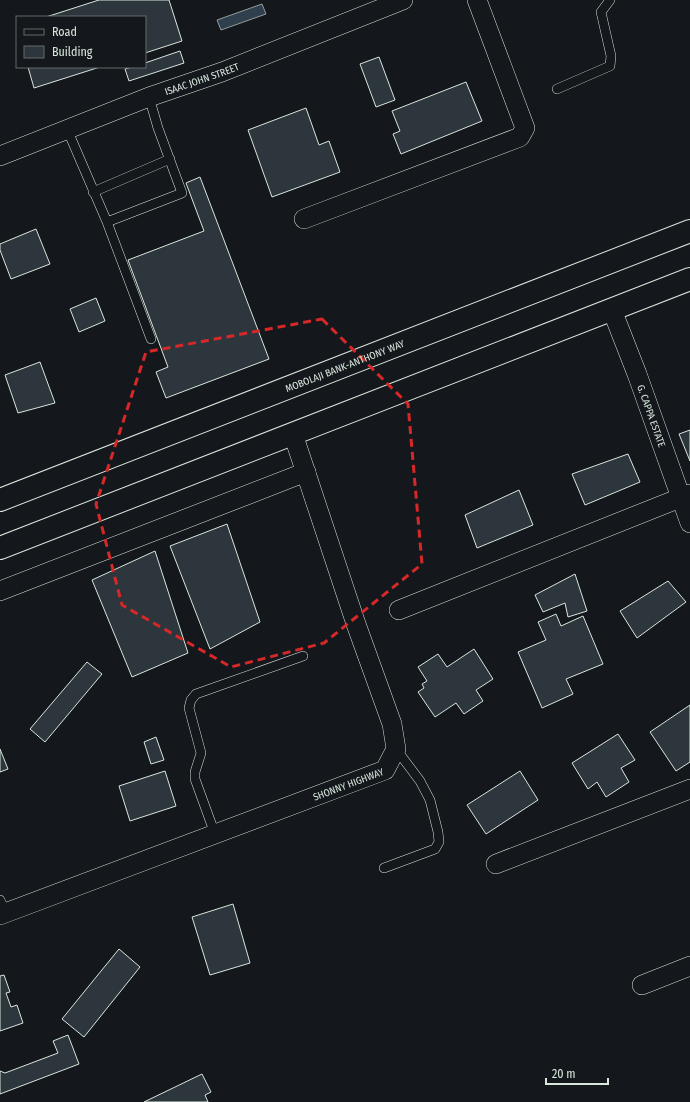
<svg xmlns="http://www.w3.org/2000/svg" width="690" height="1102" viewBox="0 0 690 1102" font-family="'Fira Sans Condensed',sans-serif">
<rect width="100%" height="100%" fill="#14181c"/>
<path fill="#2f3f4d" stroke="#939e99" d="M262,4L266,14L221,30L217,20Z"/>
<path fill="#2c363c" stroke="#d8e6dc" d="M99,0H169L182,41L145,53V17H46Z
M180,51L184,63L129,81L125,69L132,67H145V63Z
M379,57L395,100L376,107L360,64Z
M28,67H100L34,88Z
M466,82L482,121L401,154L393,134L400,131L392,111Z
M306,108L319,145L329,141L340,172L272,197L248,130Z
M200,177L269,359L166,398L156,372L168,367L128,260L204,231L186,183Z
M36,229L50,264L11,279L0,250V244Z
M96,298L105,321L79,332L70,309Z
M40,362L55,403L18,413L5,375Z
M690,430V461L679,434Z
M628,454L640,482L585,505L572,474Z
M519,490L533,525L477,548L465,515Z
M227,524L260,622L210,649L170,546Z
M155,551L188,653L132,677L92,580Z
M575,574L587,611L568,617L565,603L543,612L535,595Z
M668,581L686,602L637,638L620,611Z
M556,614L561,626L583,616L603,664L566,679L573,694L542,708L518,652L546,640L538,622Z
M474,649L493,679L476,690L483,701L464,714L456,703L435,717L418,692L424,688L422,684L427,681L418,667L438,654L447,667Z
M87,662L102,674L45,742L30,729Z
M690,705V762L676,771L650,732Z
M618,734L635,760L621,768L629,782L606,797L597,782L588,789L572,763Z
M156,737L164,760L151,764L144,742Z
M0,749L8,769L0,772Z
M165,771L176,806L130,821L119,786Z
M520,771L538,800L486,834L467,805Z
M233,904L250,963L210,975L192,917Z
M119,949L140,967L84,1037L62,1019Z
M4,975L10,992L6,993L11,1007L17,1005L23,1023L0,1031V976Z
M68,1035L79,1064L0,1094V1071L5,1073L58,1053L53,1041Z
M202,1074L211,1092L205,1095L208,1102H144Z"/>
<g fill="none" stroke-linecap="round" stroke-linejoin="round">
<g stroke="#d8e6dc" stroke-width="10">
<path id="lane" d="M557,89L610,66L611,56L601,12L610,0
M67,129L107,222L182,193L158,128L149,97
M93,192L170,159
M107,222L151,339
M215,834L195,779V772L201,753L189,708L191,700L196,694L303,656
M384,868L435,849L439,842L438,832L430,800L420,781L396,749
M0,900L6,913"/>
</g>
<g stroke="#d8e6dc" stroke-width="20">
<g id="street">
<path id="s1" d="M0,156L149,97L222,72L403,0"/>
<path d="M304,219L520,137L525,128L477,0"/>
<path id="s2" d="M612,310L637,374L690,523"/>
<path d="M0,591L306,472"/>
<path d="M399,610L690,494"/>
<path d="M496,864L690,789"/>
<path id="s3" d="M0,915L385,770L396,749L392,724L356,624L293,434"/>
<path d="M642,985L690,966"/>
</g>
</g>
<g stroke="#d8e6dc" stroke-width="24">
<g id="primary">
<path id="s4" d="M0,500L690,231"/>
<path d="M0,548L690,279"/>
</g>
</g>
<use href="#lane" stroke="#14181c" stroke-width="9"/>
<use href="#street" stroke="#14181c" stroke-width="19"/>
<use href="#primary" stroke="#14181c" stroke-width="22"/>
</g>
<path fill="none" stroke="#d62828" stroke-width="3" stroke-dasharray="8 5" stroke-linejoin="round" d="M322,319L408,404L422,564L324,643L231,667L122,605L96,504L146,352Z"/>
<g text-anchor="middle" stroke-width="3" stroke-linejoin="round" paint-order="stroke">
<g font-size="10" fill="#d8e6dc" stroke="#14181c">
<text dy="4" stroke="none"><textPath href="#s1" startOffset="216">ISAAC JOHN STREET</textPath></text>
<text dy="4" stroke="none"><textPath href="#s4" startOffset="370">MOBOLAJI BANK-ANTHONY WAY</textPath></text>
<text dy="4" stroke="none"><textPath href="#s2" startOffset="113">G. CAPPA ESTATE</textPath></text>
<text dy="4" stroke="none"><textPath href="#s3" startOffset="372">SHONNY HIGHWAY</textPath></text>
</g>
</g>
<rect x="16" y="16" width="130" height="52" fill="#14181c" stroke="#626a69"/>
<rect x="24" y="29" width="20" height="6" fill="#14181c" stroke="#626a69"/>
<text x="52" y="36" font-size="12" fill="#d8e6dc">Road</text>
<rect x="24" y="46" width="20" height="12" fill="#2c363c" stroke="#626a69"/>
<text x="52" y="56" font-size="12" fill="#d8e6dc">Building</text>
<path d="M546 1078v6h62v-6" fill="none" stroke="#d8e6dc" stroke-width="2"/>
<text x="552" y="1078" font-size="12" fill="#d8e6dc" stroke="#14181c" stroke-width="3" paint-order="stroke">20 m</text>
</svg>
